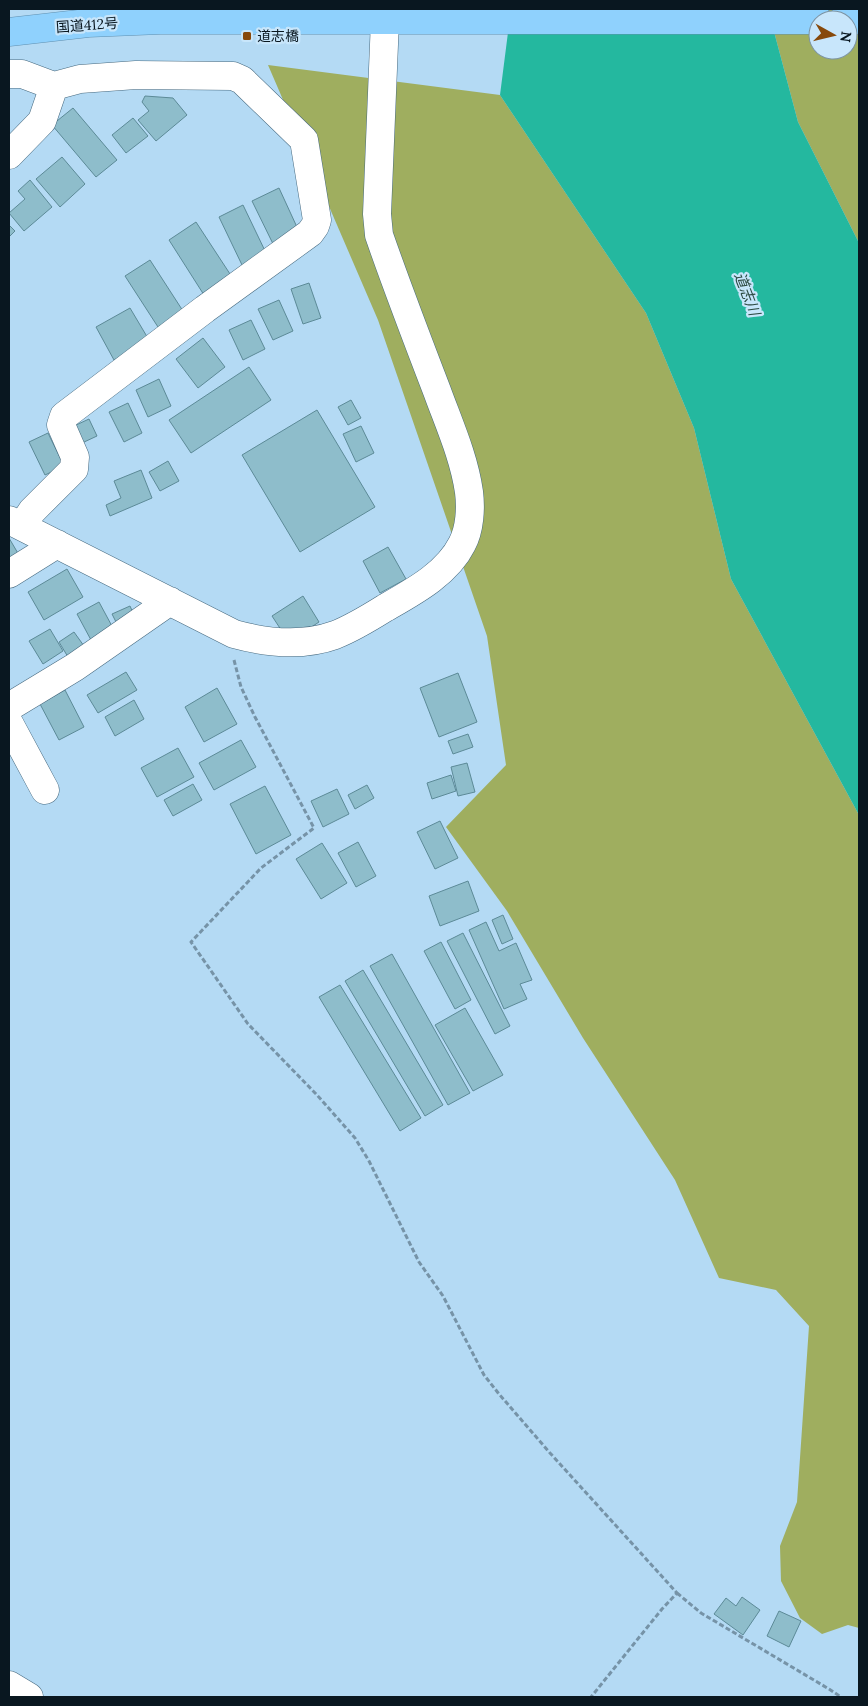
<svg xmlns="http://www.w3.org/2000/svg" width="868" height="1706" viewBox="0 0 868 1706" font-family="Lora,'Noto Sans JP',serif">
<rect width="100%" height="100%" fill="#b4daf4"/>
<path fill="#9fae5f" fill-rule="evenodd" d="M768,9H859V243L798,122ZM818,20H848V50H818Z
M268,65L500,95L646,313L694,428L731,579L859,815V1628L848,1625L822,1634L800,1618L781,1581L780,1546L797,1502L809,1326L776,1290L719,1278L675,1180L583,1038L507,911L446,827L506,765L487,636L378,320Z"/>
<path fill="#24b89f" d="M511,9H768L798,122L859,243V815L731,579L694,428L646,313L500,95Z"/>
<path fill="#8ebdcb" stroke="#5c8a97" d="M145,96L173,98L187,115L156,141L138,120L149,111L142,102Z
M73,108L117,160L96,177L52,125Z
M133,118L148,136L126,153L112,135Z
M62,157L85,184L60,207L36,179Z
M30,180L52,207L24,231L9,213L25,199L18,191Z
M279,188L302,238L276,250L252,201Z
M243,205L267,255L243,267L219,217Z
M196,222L232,277L204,295L169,240Z
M9,225L15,231L9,237Z
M150,260L183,311L158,327L125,276Z
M309,283L321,318L303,324L291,289Z
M279,300L293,331L273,340L258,309Z
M130,308L149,340L114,360L96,327Z
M251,320L265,349L243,360L229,330Z
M203,338L225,367L198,388L176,359Z
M249,367L271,400L191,453L169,420Z
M159,379L171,406L148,417L136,390Z
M351,400L361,418L348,425L338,407Z
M128,403L142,433L124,442L109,412Z
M317,410L375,507L300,552L242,455Z
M89,419L97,436L82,443L74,426Z
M361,426L374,453L356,462L343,434Z
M48,433L64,466L45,475L29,442Z
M168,461L179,481L160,491L149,472Z
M141,470L152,498L110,516L106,505L121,498L114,481Z
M9,538L19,555L9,561Z
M388,547L406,579L380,593L363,561Z
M67,569L83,597L44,620L28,592Z
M303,596L319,622L289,642L272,616Z
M99,602L113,628L91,640L77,614Z
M130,606L134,615L117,624L112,614Z
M50,629L63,651L43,664L29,641Z
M74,632L84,646L68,657L59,642Z
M126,672L137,690L98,713L87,695Z
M458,673L477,722L439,737L420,688Z
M217,688L237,724L204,742L185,707Z
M65,690L84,727L59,740L40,704Z
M134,700L144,719L115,736L105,717Z
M468,734L473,747L453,754L448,741Z
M241,740L256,767L214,790L199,763Z
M178,748L194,777L157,797L141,768Z
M467,763L475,792L458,796L451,767Z
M451,775L456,791L432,799L427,783Z
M193,784L202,800L173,816L164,800Z
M367,785L374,798L355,809L348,795Z
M265,786L291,835L256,854L230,804Z
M337,789L349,814L323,827L311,801Z
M440,821L458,858L435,869L417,832Z
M358,842L376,876L356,887L338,853Z
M322,843L347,883L321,899L296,859Z
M468,881L479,911L440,926L429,896Z
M503,915L513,939L502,944L492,920Z
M486,922L499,951L516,943L532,980L520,984L527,999L504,1009L469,930Z
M463,933L510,1026L495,1034L447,941Z
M441,942L471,1000L455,1009L424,951Z
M392,954L470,1093L448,1105L370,966Z
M363,970L443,1105L425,1116L345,981Z
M340,985L421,1118L400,1131L319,997Z
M465,1008L503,1075L473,1091L435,1025Z
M742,1597L760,1610L743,1635L714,1614L726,1598L736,1606Z
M779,1611L801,1621L789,1647L767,1636Z"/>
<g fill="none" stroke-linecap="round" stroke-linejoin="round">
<g stroke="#46697f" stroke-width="29">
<path id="minor" d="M9,74H22L54,86L80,79L136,75L233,76L242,80L304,140L317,220L315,226L310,233L205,309L64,416L61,425L75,457L74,469L32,511L22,526
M9,155L42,121L54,86
M9,520L234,634C267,643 302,647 335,635C353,628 369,618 385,608C413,592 447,574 462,544C470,529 471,508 469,492C464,457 449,424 437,391C417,339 397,287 379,235L377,214L385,20
M9,574L57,544
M9,707L75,667L170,601
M9,723L45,790
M9,1685L29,1697"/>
</g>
<g stroke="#6090b0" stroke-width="29">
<path id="highway" d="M843,20H859
M9,32L88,23L160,20H818"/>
</g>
<path stroke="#7693a7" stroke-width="3" stroke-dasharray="5 2.5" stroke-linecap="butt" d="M234,660L241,687L255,717L314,828L261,868L191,942L248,1024L317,1095L355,1138L369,1161L419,1262L443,1296L484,1375L499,1394L550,1453L677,1593L662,1609L591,1697
M677,1593L701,1613L829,1689L841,1697"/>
<use href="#minor" stroke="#fff" stroke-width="28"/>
<use href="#highway" stroke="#8fd1fd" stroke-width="28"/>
</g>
<rect fill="#87490b" stroke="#c8e6fb" stroke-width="2" x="242" y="31" width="10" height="10" rx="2.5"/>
<g text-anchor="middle" stroke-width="4.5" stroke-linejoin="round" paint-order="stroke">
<g font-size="14" fill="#091720" stroke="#c8e6fb">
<text transform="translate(87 25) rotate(-4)" y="5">国道412号</text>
</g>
<g font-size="14" fill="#091720" stroke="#c8e6fb" text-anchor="start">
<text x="257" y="41">道志橋</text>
</g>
<g font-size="15" font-style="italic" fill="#2e4b44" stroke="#c8e6fb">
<text transform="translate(747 294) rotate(69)" y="5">道志川</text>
</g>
</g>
<rect width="868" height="1706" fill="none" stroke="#091720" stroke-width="20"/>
<g transform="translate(833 35) rotate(98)"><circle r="24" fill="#c8e6fb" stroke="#7c93a3"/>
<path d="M0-4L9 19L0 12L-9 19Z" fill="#87490b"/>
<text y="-8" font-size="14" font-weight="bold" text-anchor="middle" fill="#091720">N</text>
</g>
</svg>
